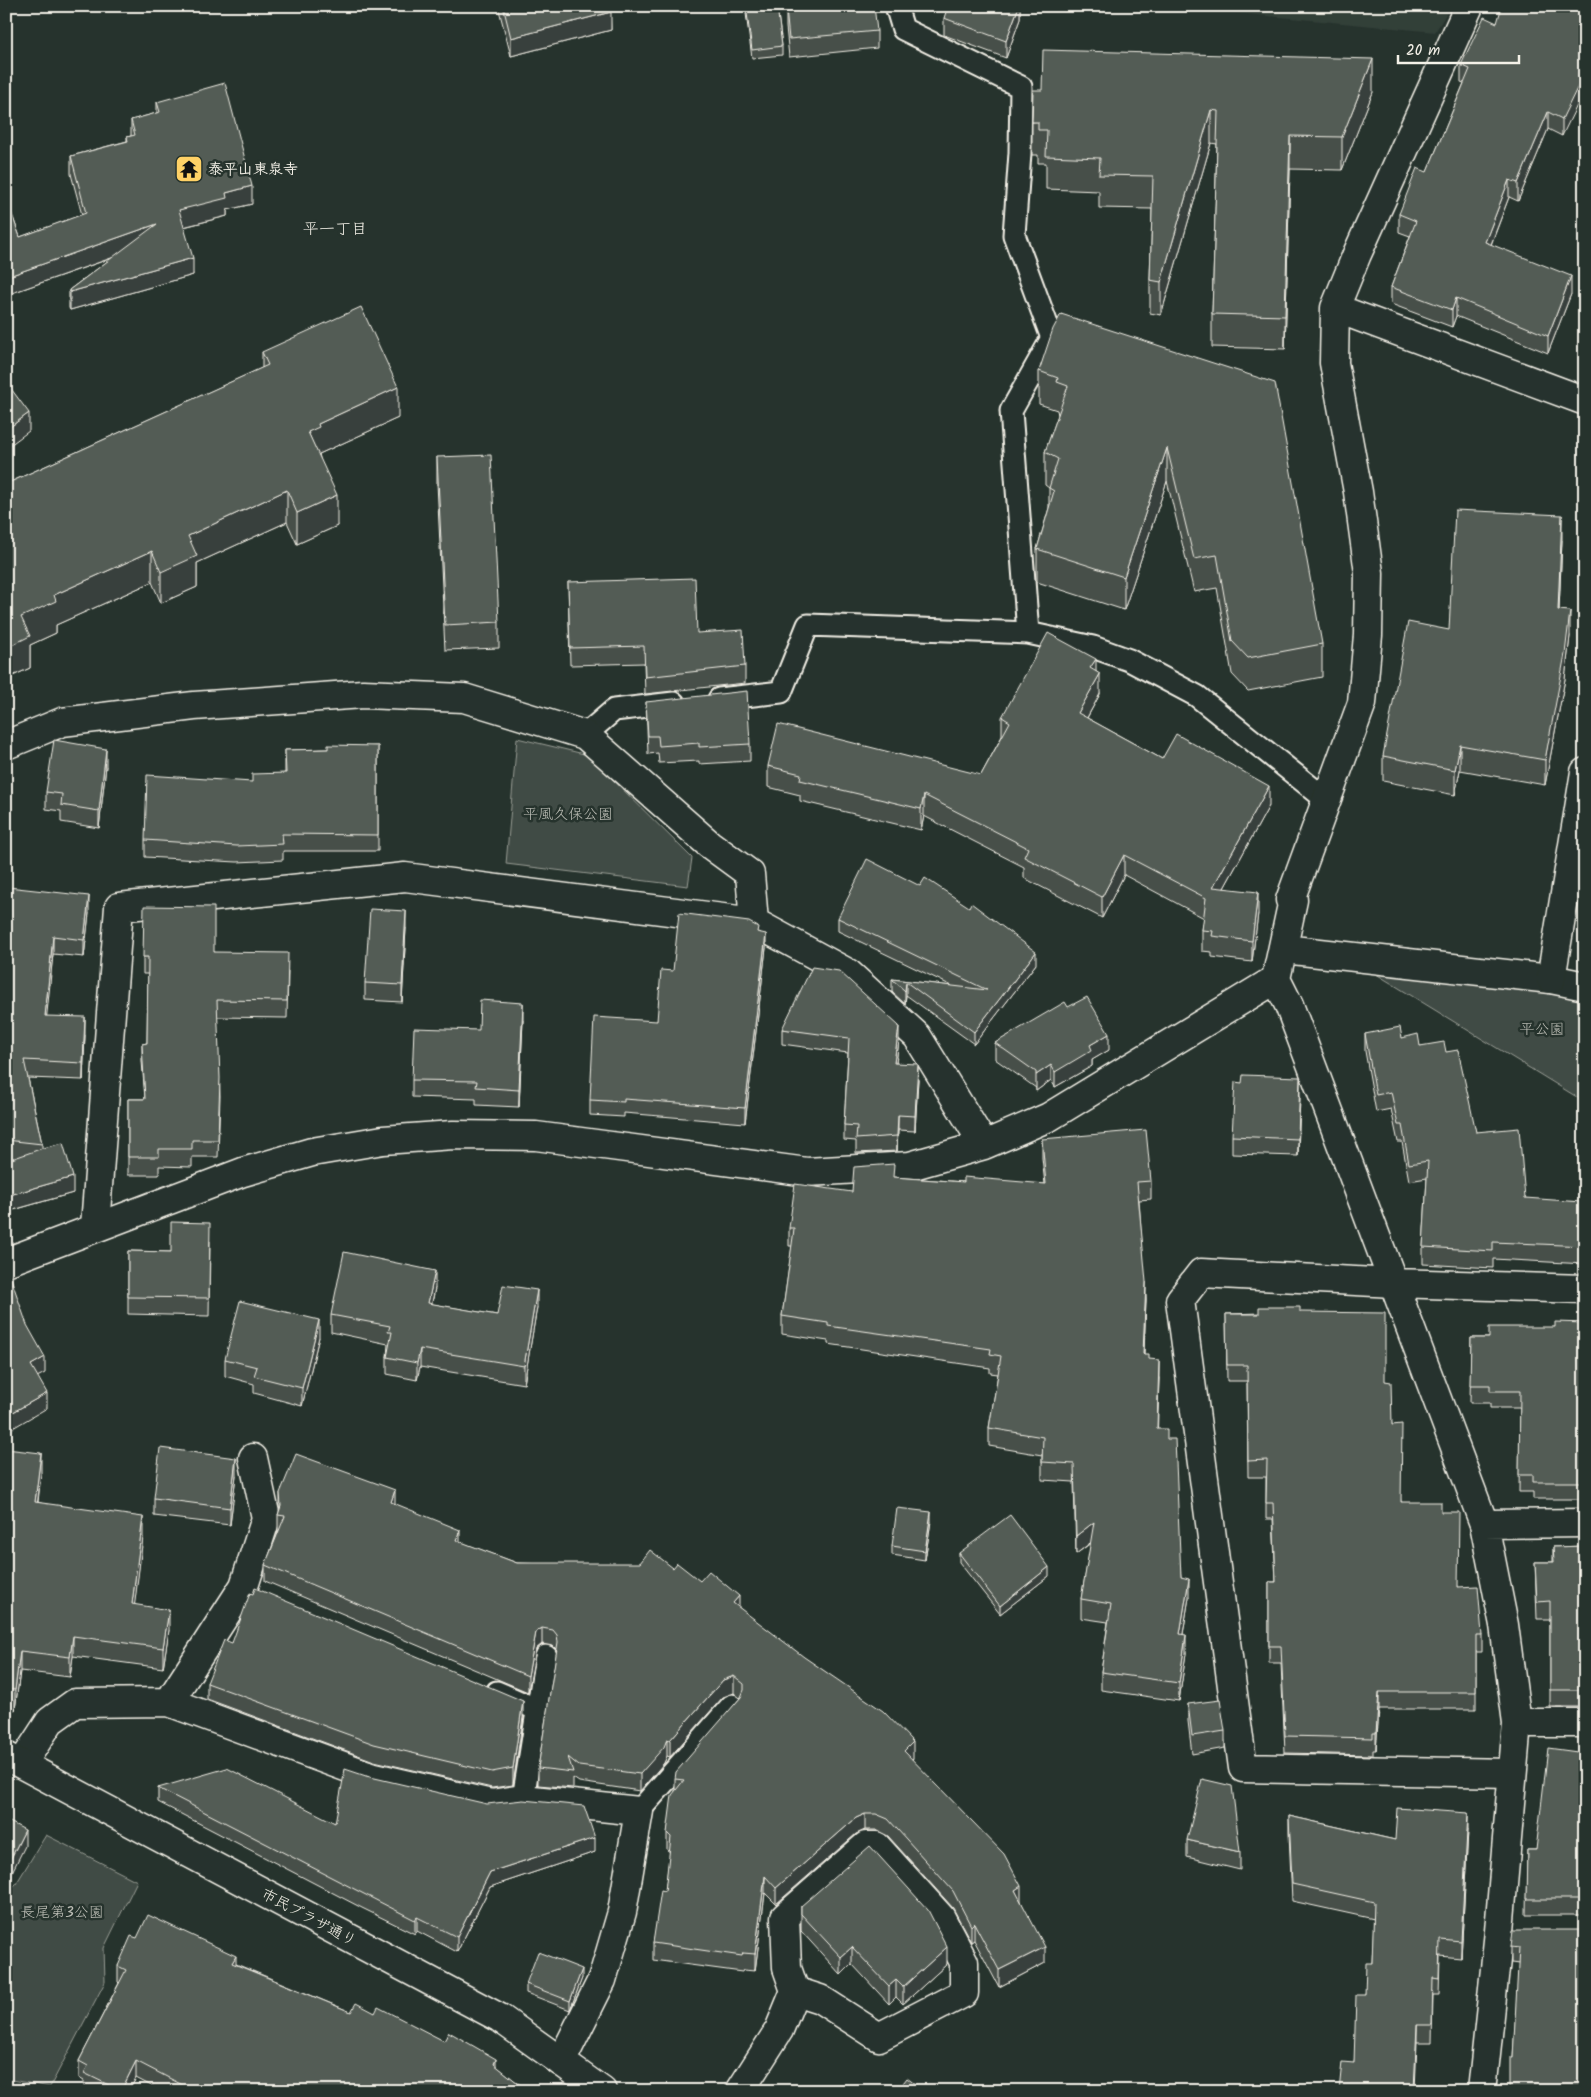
<svg xmlns="http://www.w3.org/2000/svg" width="1591" height="2097" viewBox="0 0 1591 2097" font-family="Kalam,'Klee One',sans-serif">
<rect width="100%" height="100%" fill="#26332d"/>
<filter id="ink" filterUnits="userSpaceOnUse"><feTurbulence type="fractalNoise" baseFrequency=".02" numOctaves="2"/><feDisplacementMap in="SourceGraphic" scale="10" xChannelSelector="R" yChannelSelector="G"/><feConvolveMatrix kernelMatrix="1 2 1 2 8 2 1 2 1" color-interpolation-filters="sRGB"/></filter>
<g filter="url(#ink)">
<path fill="#333f39" d="M1165,6H1451L1435,32Z"/>
<path fill="#414b45" stroke="#9a9e96" d="M517,738L588,755L692,858L688,886L506,864Z
M1350,958L1585,997V1102Z
M46,1835L137,1881L104,1948L105,1982L50,2087L6,2079V1894L16,1884Z"/>
<g fill="none" stroke-linecap="round" stroke-linejoin="round">
<g stroke="#f4f1e8" stroke-width="25">
<path id="lane" d="M896,6L903,29L1021,87L1020,153L1014,235L1052,338L1011,411L1028,633
M719,699L781,692L808,625L1028,633L1093,647L1129,660L1197,696L1328,801
M585,735L614,710L674,703
M497,1692L538,1710
M523,1799L546,1656
M639,1811L732,1705"/>
</g>
<g stroke="#f4f1e8" stroke-width="31">
<path id="street" d="M1469,6L1357,254L1335,308L1334,363L1358,492L1369,573L1368,635L1362,703L1290,900H1293L1276,979L1289,1005L1484,1524L1504,1625L1517,1723L1499,1931L1482,2091
M1335,308L1585,401
M6,745L62,722L194,706L363,694L464,698L585,735L709,844L750,874L754,922L848,973L917,1036L984,1145
M1284,949L1551,979L1585,986
M95,1226L119,907L405,877L754,922
M6,1262L243,1172L312,1152L383,1140L453,1135L536,1136L807,1172L910,1166L984,1145L1049,1117L1276,979
M1484,1524L1585,1523
M169,1702L370,1776L491,1804L523,1799L639,1811L622,1912L602,1980L561,2062
M1517,1723H1585
M22,1764L50,1721L75,1703L169,1702L244,1586L266,1518L253,1458
M1512,1773L1243,1768L1180,1300L1201,1273L1394,1283L1585,1289
M740,2091L779,2030L795,1991L787,1968L785,1917L866,1846H876L941,1918L964,1962V1993L879,2037L820,1999L795,1991"/>
</g>
<g stroke="#f4f1e8" stroke-width="31">
<path id="secondary" d="M1551,979L1585,772
M6,1756L500,2018L602,2091"/>
</g>
<use href="#lane" stroke="#26332d" stroke-width="21"/>
<use href="#street" stroke="#26332d" stroke-width="28"/>
<use href="#secondary" stroke="#26332d" stroke-width="28"/>
</g>
<path fill="#474f49" stroke="#f4f1e8" d="M498,6H612L610,7L611,30L511,56Z
M745,6H777L782,46V55L752,58Z
M1020,6V19L1006,58L944,35V18Z
M1585,6L1562,136L1548,129L1518,201L1509,197L1491,245L1571,294L1548,353L1456,316L1452,327L1391,304V287L1410,236L1399,232V214L1427,172L1464,83L1461,82V65L1497,23Z
M786,9L877,31V48L789,57L786,27Z
M1373,92L1342,170L1290,169L1285,349L1212,347V314L1217,144L1211,143L1161,315L1150,313V280L1152,209L1099,208V191L1046,189V163H1038V155H1032V122Z
M157,102L252,204L227,210V216L184,227L193,275L70,310L69,308V290L112,258L6,295V198L20,237L82,215L71,174V156L127,141V137L131,136V120L157,113Z
M1061,314L1322,644V677L1248,691L1232,674L1217,588L1194,592L1167,481L1124,610L1037,582V549L1049,508V488L1045,485V452L1058,415L1057,410L1039,404V371Z
M262,352L398,418L319,454L337,526L297,544L287,522L197,563V587L161,603L152,582L56,625V633L30,645V668L6,679V484L262,368Z
M437,457L499,622V648L445,650L437,483Z
M1562,540L1559,610L1570,636L1565,679L1545,785L1460,770L1455,795L1383,781V756L1449,630Z
M568,582L697,633L745,666V683L645,694L644,663L570,665Z
M1096,671L1100,694L1087,718L1162,759L1269,806L1224,888L1258,913L1252,962L1212,957V952L1202,951V930L1204,918L1124,875L1102,918L1024,878V867L924,816L921,830L800,801V795L768,787V766L981,775L1002,736V717Z
M646,702L750,744V761L699,764V761L659,763L658,753L648,754Z
M378,746V851H283V860L237,862L145,857V840L252,782L285,773V750L328,749Z
M106,766L99,828L61,822V811L46,809V792Z
M6,909L89,913L84,957L53,954L46,1016L85,1035L83,1080L28,1078L42,1144V1148L73,1193L10,1211L12,1232L6,1234V1161L14,1158L6,1157Z
M838,918L1036,964L974,1044L906,995L905,1004L892,992V979L952,986L838,931Z
M406,928L402,1002L365,1000V983Z
M758,932L766,948L745,1123L624,1113V1117L590,1115V1100L657,1021L673,971Z
M214,952L288,971L287,1018L217,1017L220,1096L218,1157H192V1167L159,1166V1175H128V1099H145L142,1061V1044L147,1043L148,974H143V957Z
M1068,1007L1109,1050L1092,1060V1066L1055,1087L1051,1080L1036,1091V1088L995,1059V1043Z
M523,1020L519,1107L476,1105V1099L412,1097V1080L479,1030Z
M782,1029L899,1041L896,1063L918,1079L915,1131L898,1130L897,1151L856,1153V1141L844,1140V1125L848,1053L782,1044Z
M1365,1034L1402,1038L1420,1046L1446,1052L1476,1132L1525,1198L1585,1215V1264L1493,1259V1268L1423,1264V1247L1427,1178L1409,1181L1402,1142H1398L1391,1109L1376,1112L1365,1051Z
M1300,1095L1298,1156L1232,1154V1136Z
M1042,1139L1151,1181V1199L1139,1200L1146,1300L1144,1354L1149,1359L1159,1378L1157,1429L1167,1439L1181,1577L1189,1597L1183,1634L1186,1653L1179,1701L1101,1690V1672L1108,1622L1081,1618V1599L1091,1543L1076,1554L1074,1482L1042,1480V1455L989,1446V1428L998,1374L990,1373V1368L828,1344V1341L782,1334V1316L792,1246H789V1228L894,1177L964,1182L1045,1184L1042,1158Z
M210,1241L209,1316L128,1314V1251L171,1252Z
M435,1288L432,1304L497,1315L537,1307L524,1384L420,1367L417,1380L387,1374V1357L388,1344L331,1332V1315Z
M1300,1312L1385,1381L1392,1425L1401,1502L1441,1512L1458,1587L1482,1635V1652H1476V1709H1379L1376,1750H1373V1755L1285,1753L1281,1663H1269V1582H1276L1273,1519H1266V1477H1248L1247,1381H1227L1226,1314Z
M1585,1323V1499H1533V1492H1519L1520,1408H1490V1403H1470L1471,1338H1489L1555,1327Z
M319,1337L302,1406L254,1393V1384L225,1376V1359Z
M6,1449L41,1474L38,1502L143,1537L134,1605L169,1630L163,1668L73,1656L70,1677L20,1671L15,1710L6,1709Z
M236,1475L230,1525L154,1516V1498Z
M280,1493L395,1504L460,1542L517,1563L673,1568L700,1581L739,1608L913,1758L912,1760L1021,1901L1045,1963L999,1987L974,1940L971,1942L953,1908L888,1836L876,1830H865L856,1834L776,1904L765,1893L755,1971L743,1970L742,1972L653,1960V1943L665,1891L670,1852L667,1850V1833L675,1792V1779L740,1698L734,1693L723,1697L670,1757L667,1756L664,1763L640,1791L579,1782L573,1778V1788L538,1785V1768L557,1650L553,1646L542,1644L536,1649L528,1692L265,1581V1565L279,1531H278V1515L280,1508Z
M931,1521L925,1560L892,1555V1546Z
M1585,1546V1707H1550V1619H1537L1535,1562H1553V1547Z
M959,1553L1049,1576L1000,1614L959,1562Z
M232,1643L523,1717L513,1785L492,1788L374,1761L207,1699V1683Z
M1188,1704L1225,1731V1748L1192,1754L1188,1721Z
M1585,1753V1915H1526L1527,1850H1536Z
M366,1776L595,1852L490,1887L457,1952L417,1931L415,1934L362,1908L158,1802V1788L335,1823Z
M1289,1816L1395,1840L1468,1830L1461,1958L1440,1956L1439,1995H1433L1432,2042H1417L1354,2063L1365,1995L1372,1963L1374,1919L1292,1901L1289,1833Z
M1187,1840L1240,1852V1870L1187,1857Z
M801,1906L947,1964L903,2004L896,1997L889,2004L852,1964L841,1975L801,1931Z
M1585,1930L1513,2057L1519,1964L1511,1963V1947Z
M137,1938L236,1964L351,2012L375,2013L444,2041L496,2066L528,2091H161L136,2078L129,2091H86L84,2090V2081L79,2078V2061L119,1983L118,1982V1966Z
M582,1978L570,2010L526,1993V1984Z"/>
<path fill="#39403c" stroke="#f4f1e8" d="M1019,6H1020V19L1006,58V41Z
M611,12V30L511,56V38Z
M1373,59V92L1342,170V137Z
M1585,60V89L1562,136V119Z
M1211,110V143L1161,315V282Z
M1548,112V129L1518,201V183Z
M1290,136V169L1285,349V316Z
M1509,180V197L1485,260V242Z
M252,186V204L227,210V216L179,228V210L226,193Z
M157,224V242L6,295V277Z
M193,258V275L70,310V292Z
M1571,276V294L1548,353V336Z
M1456,298V316L1452,327V310Z
M398,387V418L319,454V458L308,432L318,424Z
M29,413V431L6,448V430Z
M1167,448V481L1124,610V577Z
M287,490V522L197,563V587L161,603V572L188,536Z
M337,495V526L297,544V513Z
M1562,515V540L1558,635V610Z
M152,551V582L56,625V633L30,645V668L6,679V648L21,617L54,595Z
M1570,611V636L1565,679L1545,785V760Z
M1096,659V679L1090,668Z
M1100,674V694L1078,734V713Z
M1460,745V770L1455,795V770Z
M106,749V766L99,828V811Z
M1269,786V806L1213,908V887Z
M924,795V816L921,830V809Z
M1124,855V875L1102,918V897Z
M1258,892V913L1252,962V941Z
M89,896V913L84,957V940Z
M406,911V928L402,1002V985Z
M766,934V948L745,1123V1108Z
M53,936V954L45,1033V1016Z
M1036,952V964L974,1044V1032Z
M906,982V995L905,1004V991Z
M523,1003V1020L519,1107V1090Z
M85,1017V1035L83,1080V1063Z
M899,1026V1041L894,1077V1063Z
M1109,1034V1050L1092,1060V1066L1055,1087V1072L1090,1045Z
M918,1064V1079L915,1131V1116Z
M1051,1065V1080L1036,1091V1075Z
M1300,1077V1095L1298,1156V1139Z
M898,1115V1130L897,1151V1136Z
M73,1177V1193L6,1212V1196Z
M12,1216V1232L6,1234V1218Z
M435,1271V1288L428,1321V1303Z
M1146,1282V1300L1143,1372V1354Z
M537,1290V1307L524,1384V1366Z
M319,1320V1337L302,1406V1388Z
M420,1349V1367L417,1380V1363Z
M45,1357V1373L31,1380V1365Z
M1159,1360V1378L1157,1447V1429Z
M47,1393V1408L6,1432V1416Z
M41,1453V1474L35,1522V1502Z
M236,1458V1475L230,1525V1508Z
M395,1490V1507L391,1502Z
M931,1512V1521L925,1560V1551Z
M143,1517V1537L132,1625V1604Z
M1094,1522V1540L1076,1554V1536Z
M460,1530V1547L456,1540Z
M1049,1567V1576L1000,1614V1606Z
M1189,1579V1597L1180,1652V1634Z
M739,1596V1612L733,1603Z
M169,1610V1630L163,1668V1648Z
M542,1628V1644L536,1649L528,1692V1676L536,1632Z
M1186,1635V1653L1179,1701V1683Z
M73,1636V1656L70,1677V1657Z
M20,1651V1671L15,1710V1690Z
M734,1676V1693L723,1697L670,1757V1740L723,1680Z
M1379,1692V1709L1376,1750V1733Z
M523,1701V1717L513,1785V1768Z
M667,1739V1756L664,1763L640,1791V1774Z
M913,1742V1758L904,1768V1751Z
M1468,1813V1830L1461,1958V1941Z
M865,1814V1830L856,1834L776,1904V1888L856,1818Z
M25,1830V1846L7,1882V1866Z
M595,1838V1852L490,1887L457,1952V1937L490,1872Z
M765,1876V1893L755,1971V1954Z
M1021,1886V1903L1015,1890Z
M417,1917V1931L415,1934V1920Z
M974,1923V1940L971,1942V1926Z
M852,1947V1964L841,1975V1957Z
M947,1947V1964L903,2004V1987Z
M1045,1947V1963L999,1987V1970Z
M236,1956V1973L232,1963Z
M582,1969V1978L570,2010V2001Z
M896,1980V1997L889,2004V1986Z
M1417,2025V2042L1415,2091H1414Z
M496,2059V2076L494,2064Z
M136,2061V2078L129,2091H121Z"/>
<path fill="#525c55" stroke="#f4f1e8" d="M503,6H609L611,12L511,38Z
M746,6H777L782,46L752,50Z
M815,6H874L877,31L789,39L786,9Z
M948,6H1019L1006,41L944,18Z
M1502,6H1585V60L1584,63L1585,64V72L1562,119L1548,112L1518,183L1509,180L1485,242L1571,276L1548,336L1456,298L1452,310L1391,287L1416,221L1399,214L1417,168L1427,172L1470,69L1461,65L1484,17L1497,23Z
M1043,50L1373,59L1342,137L1290,136L1285,316L1212,314L1218,111L1211,110L1161,282L1150,280L1153,176L1099,175L1100,158L1046,156L1047,130H1038V122H1032L1033,90H1042Z
M225,83L252,186L226,193L227,198L179,210L193,258L70,292L69,290L157,224L6,277V198L20,237L86,213L71,156L128,141L127,137L135,135L131,120L160,112L157,102Z
M361,307L398,387L318,424L319,427L308,432L337,495L297,513L287,490L188,536L197,556L161,572L152,551L54,595L56,601L21,617L30,636L6,648V484L268,365L262,352Z
M1061,314L1275,383L1322,644L1248,658L1232,641L1217,555L1194,559L1167,448L1124,577L1037,549L1054,491L1049,488L1058,459L1045,452L1068,386L1057,382L1058,378L1039,371L1053,329Z
M6,382L29,413L6,430Z
M491,455L499,622L445,625L437,457Z
M1455,510L1562,515L1558,610L1570,611L1565,654L1545,760L1460,745L1455,770L1383,756L1408,622L1449,630Z
M695,578L697,633L743,630L745,666L645,677L644,646L570,648L568,582Z
M1048,633L1096,659L1090,668L1100,674L1078,713L1162,759L1176,734L1269,786L1213,887L1258,892L1252,941L1212,936L1213,931L1202,930L1206,898L1124,855L1102,897L1024,857L1028,848L924,795L921,809L800,780L801,774L768,766L778,724L981,775L1010,722L1002,717Z
M747,691L750,744L699,747V743L659,746L658,736H648L646,702Z
M54,740L106,749L99,811L61,805L62,794L46,792Z
M328,745L378,746V835L282,834L283,844L237,846L145,840L147,775L252,782V774L286,773L285,750L328,749Z
M867,859L920,886L925,878L969,907L971,903L1036,952L974,1032L906,982L905,991L892,979L987,990L838,918Z
M8,887L89,896L84,940L53,936L45,1016L85,1017L83,1063L24,1060L42,1144L6,1140V909Z
M144,906L214,907V952L288,953L287,1001L217,1000L220,1078L218,1140H192V1149H159V1157H128V1099H145L142,1044L147,1043L148,957H143Z
M370,909L406,911L402,985L365,983Z
M679,913L749,922L758,927L757,932L766,934L745,1108L624,1099V1102L590,1100L594,1017L657,1021L661,970L673,971Z
M812,967L839,971L899,1026L894,1063L918,1064L915,1116L898,1115L897,1136L856,1139L857,1126L844,1125L849,1038L782,1029Z
M1087,997L1109,1034L1090,1045L1092,1050L1055,1072L1051,1065L1036,1075V1072L995,1043L1065,1002L1068,1007Z
M480,1000L523,1003L519,1090L476,1087L477,1081L412,1080L414,1028L479,1030Z
M1400,1027L1402,1038L1418,1034L1420,1046L1444,1042L1446,1052L1458,1050L1476,1132L1519,1128L1525,1198L1582,1202V1214L1585,1215V1246L1493,1242V1251L1423,1247L1428,1161L1409,1164L1402,1125H1398L1391,1092L1376,1095L1365,1034Z
M1243,1075L1300,1077L1298,1139L1232,1136L1235,1082L1242,1083Z
M1146,1130L1151,1181L1137,1182L1146,1282L1143,1354H1149V1359L1159,1360L1157,1429H1167V1439H1175L1181,1577L1189,1579L1180,1634L1186,1635L1179,1683L1101,1672L1111,1604L1081,1599L1094,1522L1076,1536L1074,1464L1042,1462L1043,1437L989,1428L1001,1356L990,1354L991,1349L828,1326V1323L782,1316L793,1237L794,1228H789L795,1184L852,1192L854,1167L894,1164L893,1177L964,1182V1177L1046,1184L1042,1139Z
M63,1143L73,1177L6,1196V1161L43,1148Z
M6,1200L12,1216L6,1218Z
M171,1222L210,1223L209,1298L128,1297V1251L171,1252Z
M344,1252L435,1271L428,1303L497,1315L503,1285L537,1290L524,1366L420,1349L417,1363L387,1357L392,1332H388L390,1326L331,1315Z
M6,1264L27,1325L45,1357L31,1365L47,1393L6,1416Z
M240,1301L319,1320L302,1388L254,1376L257,1367L225,1359Z
M1259,1307H1300V1312L1385,1313V1381L1391,1382L1392,1425L1402,1424L1401,1502H1441V1512H1459L1458,1587L1478,1586L1482,1635H1476V1692H1379L1376,1733H1373V1738L1285,1736L1281,1646H1269V1582H1276L1273,1503H1266L1267,1460L1248,1461L1247,1365H1227L1226,1314H1259Z
M1555,1322L1585,1323V1482H1533V1475H1519L1520,1391H1490V1385H1470L1471,1338H1489V1327H1555Z
M160,1448L236,1458L230,1508L154,1498Z
M6,1449L41,1453L35,1502L143,1517L132,1604L169,1610L163,1648L73,1636L70,1657L20,1651L15,1690L6,1689Z
M296,1454L395,1490L391,1502L460,1530L456,1540L517,1563H640L650,1550L673,1568L677,1563L700,1581L709,1571L739,1596L733,1603L804,1657L883,1711L913,1742L904,1751L1004,1854L1021,1886L1015,1890L1045,1947L999,1970L974,1923L971,1926L953,1891L888,1819L876,1814H865L856,1818L776,1888L765,1876L755,1954L743,1953L742,1956L653,1943L661,1890L665,1891L671,1837L667,1833L672,1795L684,1780L675,1779L676,1772L741,1697L744,1690V1684L734,1676L723,1680L670,1740L667,1739L664,1747L640,1774L579,1766L568,1757L573,1772L538,1768L558,1642L557,1635L553,1630L542,1628L536,1632L528,1676L265,1565L285,1516L278,1515L281,1506L280,1493Z
M897,1508L931,1512L925,1551L892,1546Z
M1010,1515L1049,1567L1000,1606L959,1553Z
M1585,1546V1690H1550V1601L1537,1602L1535,1562H1554L1553,1547Z
M255,1588L523,1701L513,1768L492,1772L374,1744L207,1683L224,1640L232,1643L250,1593L253,1594Z
M1220,1700L1225,1731L1192,1736L1188,1704Z
M1548,1748L1585,1753V1899H1526L1527,1850H1536Z
M227,1768L335,1823L345,1769L366,1776L487,1804L523,1800L584,1806L595,1838L490,1872L457,1937L417,1917L415,1920L362,1893L158,1788Z
M1202,1779L1232,1786L1240,1852L1187,1840Z
M1397,1808L1468,1813L1461,1941L1440,1939L1439,1979L1433,1978L1432,2025H1417L1414,2091H1339L1342,2062L1354,2063L1356,1995H1365L1366,1963H1372L1374,1902L1292,1884L1289,1816L1395,1840Z
M6,1820L25,1830L7,1866H6Z
M870,1846L928,1910L947,1947L903,1987L896,1980L889,1986L852,1947L841,1957L801,1914V1906Z
M148,1915L236,1956L232,1963L351,2012L356,2003L375,2013L378,2007L444,2041L449,2032L496,2059L494,2064L528,2091H194L136,2061L121,2091L84,2073L88,2066L79,2061L126,1970L118,1966L131,1936L137,1938Z
M1513,1930H1585V2091H1510V2057H1513L1519,1948L1511,1947Z
M538,1952L582,1969L570,2001L526,1984Z
M907,2078L924,2091H897Z"/>
</g>
<defs>
<g id="temple-square" transform="scale(1.4375)"><rect x="-9" y="-9" width="18" height="18" rx="4" fill="#ffd166" stroke="#26332d"/><path d="M0-6L5-2H3V0L6.5 2.5H4V6H1.5V3h-3V6H-4V2.5H-6.5L-3 0V-2H-5Z" fill="#111"/></g>
</defs>
<g fill-rule="evenodd">
<use href="#temple-square" x="189" y="169"/>
</g>
<g text-anchor="middle" stroke-width="5" stroke-linejoin="round" paint-order="stroke">
<g font-size="15" font-weight="bold" fill="#f4f1e8" stroke="#26332d" text-anchor="start">
<text x="208" y="174">泰平山東泉寺</text>
</g>
<g font-size="15" fill="#bebfb7" stroke="#26332d">
<text x="568" y="819">平風久保公園</text>
<text x="1542" y="1034">平公園</text>
<text x="62" y="1917">長尾第3公園</text>
</g>
<g font-size="15" fill="#f4f1e8" stroke="#26332d">
<text transform="translate(309 1917) rotate(28)" y="5">市民プラザ通り</text>
</g>
<g font-size="16" fill="#f4f1e8" stroke="#26332d">
<text x="335" y="234">平一丁目</text>
</g>
</g>
<rect width="1591" height="2097" fill="none" stroke="#26332d" stroke-width="25"/>
<rect x="12" y="12" width="1566" height="2072" fill="none" stroke="#f4f1e8" stroke-width="2" filter="url(#ink)"/>
<path d="M1398 55v8h121v-8" fill="none" stroke="#f4f1e8" stroke-width="2.5"/>
<text x="1406" y="55" font-size="15" fill="#f4f1e8" stroke="#26332d" stroke-width="4" paint-order="stroke">20 m</text>
</svg>
